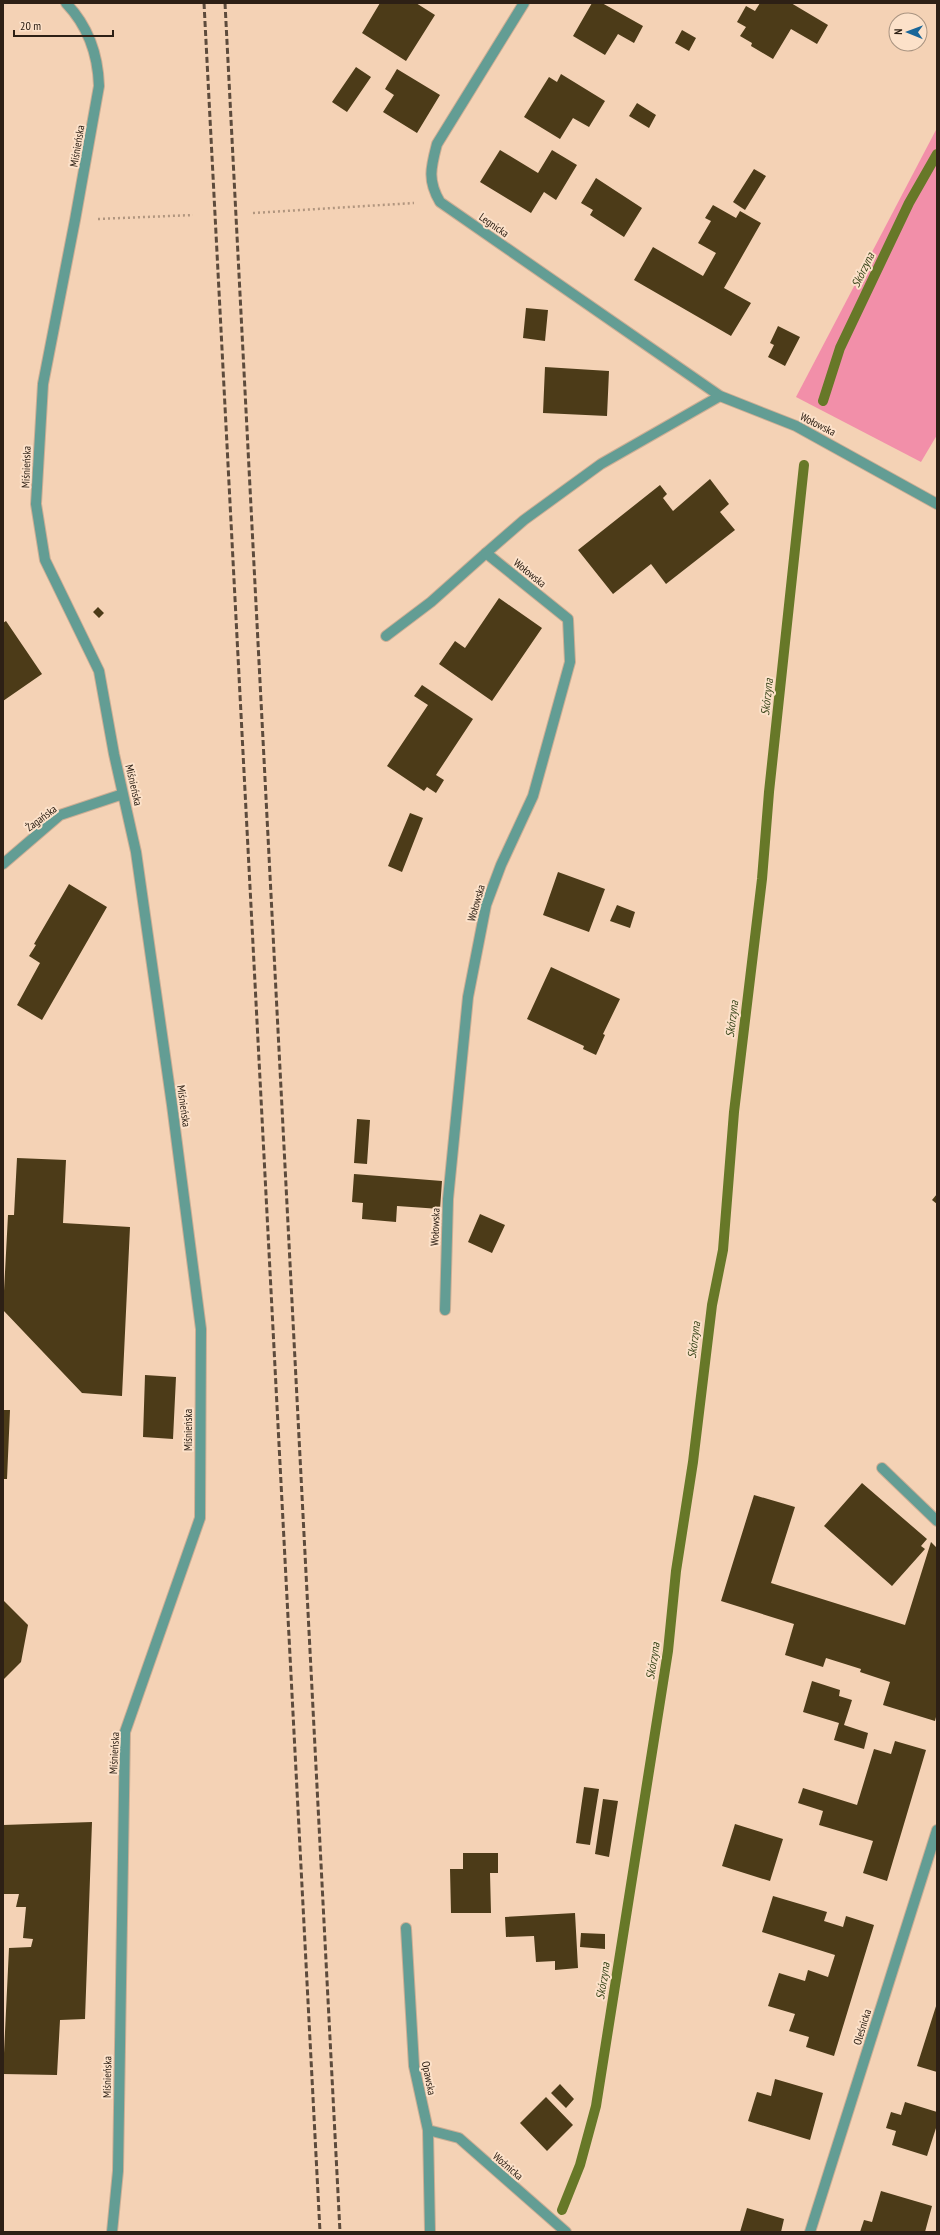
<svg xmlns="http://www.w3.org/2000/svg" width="940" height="2235" viewBox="0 0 940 2235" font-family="'PT Sans Narrow',sans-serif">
<rect width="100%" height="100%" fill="#f4d2b5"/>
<path fill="#f28fa9" d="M937,128V435L921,462L796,397Z"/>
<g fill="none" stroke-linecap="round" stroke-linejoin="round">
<path stroke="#677828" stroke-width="10" d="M823,401L840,348L909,203L937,154
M562,2210L580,2165L596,2106L668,1651L676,1571L693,1462L712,1305L723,1250L734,1112L762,879L769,792L804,465"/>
</g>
<path fill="#4c3b18" d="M380,3H416L435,15L406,61L362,33Z
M592,3H602L643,26L634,43L618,34L605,55L573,36Z
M760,3H791L828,25L817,44L791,29L773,59L751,46L752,43L740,36L746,27L737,22L746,6L755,11Z
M682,30L696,38L689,51L675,43Z
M356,67L371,77L347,112L332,102Z
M397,69L440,95L417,133L383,112L394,95L385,89Z
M561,74L605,101L589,127L573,118L560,139L524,117L549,77L557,82Z
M637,103L656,115L649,128L629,116Z
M500,150L538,173L552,150L577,165L556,200L544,192L531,213L480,182Z
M754,169L766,176L745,210L733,202Z
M596,178L642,208L624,237L590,215L593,210L581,203Z
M713,205L736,218L740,211L761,223L724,288L751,303L731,336L634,280L653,247L703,276L716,253L698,243L711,221L705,218Z
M526,308L548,310L545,341L523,338Z
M778,326L800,337L785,366L768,357L774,345L770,343Z
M545,367L609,371L607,416L543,413Z
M710,479L729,504L720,512L735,530L666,584L651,564L613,594L578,550L660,485L667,494L663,498L673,511Z
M499,598L542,628L492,701L439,664L455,641L465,648Z
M98,607L104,613L99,618L93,612Z
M6,621L42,674L3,701V623Z
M422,685L473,719L436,775L444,780L436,793L427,787L424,791L387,766L428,705L414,696Z
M410,813L423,818L402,872L388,866Z
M558,872L605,889L589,932L543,915Z
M69,884L107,907L42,1020L17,1005L40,963L29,956L36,945L34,944Z
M617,905L635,912L630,928L610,921Z
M551,967L620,999L603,1034L605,1035L596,1055L583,1049L584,1046L527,1019Z
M357,1119L370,1120L367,1164L354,1163Z
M17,1158L66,1160L63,1223L130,1227L122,1396L82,1393L3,1310L8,1215H14Z
M354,1174L442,1181L440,1209L397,1206L396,1222L362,1219L363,1203L352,1202Z
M937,1194V1204L932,1200Z
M480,1214L505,1225L492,1253L468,1242Z
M145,1375L176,1377L173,1439L143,1437Z
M3,1410H10L7,1479H3Z
M862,1483L927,1539L921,1546L925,1549L892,1586L824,1526Z
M754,1495L795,1507L771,1583L905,1625L931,1542L937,1548V1713L935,1721L883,1705L890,1682L860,1672L861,1669L826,1658L823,1667L785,1655L794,1624L721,1601Z
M3,1600L28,1625L21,1662L3,1680Z
M812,1681L840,1690L839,1696L852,1700L844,1725L868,1733L864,1749L834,1740L839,1723L803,1712Z
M895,1741L926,1750L887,1881L863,1873L873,1841L819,1825L823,1811L798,1803L803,1788L857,1805L874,1749L891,1754Z
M584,1787L599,1789L590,1845L576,1843Z
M603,1799L618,1801L609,1857L595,1854Z
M92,1822L85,2019L60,2020L57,2075L3,2074L9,1948L31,1947L33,1939L23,1938L26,1907H16L19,1894H3V1825Z
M735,1824L783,1839L770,1881L722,1866Z
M463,1853H498V1873H490L491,1913H451L450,1869H463Z
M773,1896L827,1912L824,1921L843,1927L846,1916L874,1925L834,2056L806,2047L809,2037L789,2031L795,2014L768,2006L779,1973L805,1981L808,1970L828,1977L835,1955L762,1932Z
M575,1913L578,1968L555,1970V1961L536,1962L534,1936L506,1937L505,1917Z
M581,1933L605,1934V1949L580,1947Z
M937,2003V2072L917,2066Z
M775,2079L823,2093L810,2140L748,2121L757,2092L771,2096Z
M560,2084L574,2099L566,2108L551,2093Z
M546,2097L573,2125L547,2151L520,2123Z
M905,2102L937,2112V2125L927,2156L892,2145L896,2131L886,2128L891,2112L901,2115Z
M881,2191L932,2206L925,2232H860L864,2220L872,2222Z
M747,2208L784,2219L781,2232H740Z"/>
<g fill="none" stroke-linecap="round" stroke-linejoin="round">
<g stroke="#ccae95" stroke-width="12">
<path id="lane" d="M386,636L431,602L486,553
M882,1468L937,1521"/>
</g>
<g stroke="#ccae95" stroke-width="12">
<path id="street" d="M66,3C88,26 98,54 99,86L75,220L43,384L36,504L45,560L99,671L114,754L136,852L172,1105L201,1329L200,1518L125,1732L118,2171L112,2232
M524,3L437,144C431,167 427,180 440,202L720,396L796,426L937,504
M3,864L60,815L123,794
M445,1310L448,1199L468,997L486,905L501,865L533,796L570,662L568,619L486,553L524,520L601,464L720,396
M406,1928L414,2066L428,2130L430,2232
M428,2130L459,2138L566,2232
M810,2232L937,1830"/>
</g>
<path stroke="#b1967f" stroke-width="2.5" stroke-dasharray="2 3" stroke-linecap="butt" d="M253,213L414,203
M98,219L193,215"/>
<use href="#lane" stroke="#639d94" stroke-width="10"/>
<use href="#street" stroke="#639d94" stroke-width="10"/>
<path stroke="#5d4b3c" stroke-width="3" stroke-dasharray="6 3" stroke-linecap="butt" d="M204,3L320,2232
M225,3L340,2232"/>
</g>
<g text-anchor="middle" stroke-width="4" stroke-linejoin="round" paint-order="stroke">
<g font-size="11" fill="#2d2015" stroke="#fce1c9">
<text transform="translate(77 146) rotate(-80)" y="4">Miśnieńska</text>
<text transform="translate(494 225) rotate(35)" y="4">Legnicka</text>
<text transform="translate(818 424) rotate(27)" y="4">Wołowska</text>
<text transform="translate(26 467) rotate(-88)" y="4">Miśnieńska</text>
<text transform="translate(530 573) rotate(39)" y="4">Wołowska</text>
<text transform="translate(134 785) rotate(77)" y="4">Miśnieńska</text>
<text transform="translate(41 818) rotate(-37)" y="4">Żagańska</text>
<text transform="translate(476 903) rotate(-74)" y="4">Wołowska</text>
<text transform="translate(184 1106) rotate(82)" y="4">Miśnieńska</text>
<text transform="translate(435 1227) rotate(-88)" y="4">Wołowska</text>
<text transform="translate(188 1430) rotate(-90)" y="4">Miśnieńska</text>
<text transform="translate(114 1753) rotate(-87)" y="4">Miśnieńska</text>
<text transform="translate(862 2027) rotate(-73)" y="4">Oleśnicka</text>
<text transform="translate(107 2077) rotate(-89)" y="4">Miśnieńska</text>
<text transform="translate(429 2078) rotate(79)" y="4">Opawska</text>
<text transform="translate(508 2166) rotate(41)" y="4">Woźnicka</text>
</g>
<g font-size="12" font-style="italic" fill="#39461a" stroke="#fce1c9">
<text transform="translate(863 270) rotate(-64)" y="4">Skórzyna</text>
<text transform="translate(767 697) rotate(-84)" y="4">Skórzyna</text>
<text transform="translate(732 1019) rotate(-83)" y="4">Skórzyna</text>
<text transform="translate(694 1340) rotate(-83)" y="4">Skórzyna</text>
<text transform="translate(653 1661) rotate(-81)" y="4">Skórzyna</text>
<text transform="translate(603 1981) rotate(-81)" y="4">Skórzyna</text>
</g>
</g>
<rect width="940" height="2235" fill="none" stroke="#2d2015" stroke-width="8"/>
<g transform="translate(908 32) rotate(271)"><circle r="19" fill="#fce1c9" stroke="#a99481"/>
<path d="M0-3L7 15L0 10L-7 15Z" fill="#196699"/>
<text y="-6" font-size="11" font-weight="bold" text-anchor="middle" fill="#2d2015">N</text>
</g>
<path d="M14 30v6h99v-6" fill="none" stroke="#2d2015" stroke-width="2"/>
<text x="20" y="30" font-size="12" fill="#2d2015" stroke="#fce1c9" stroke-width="3" paint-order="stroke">20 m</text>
</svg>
